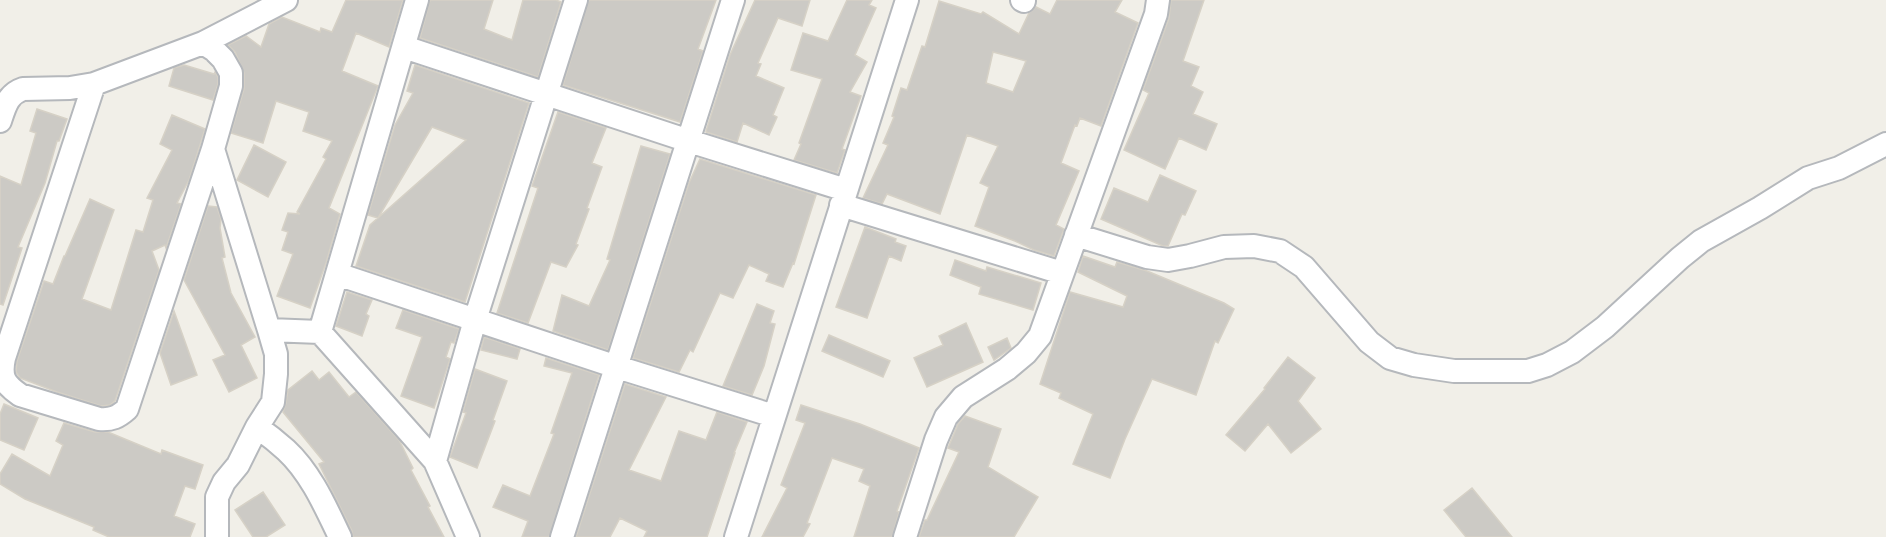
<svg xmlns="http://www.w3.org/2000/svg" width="1886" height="537" viewBox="0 0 1886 537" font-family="'Space Grotesk',sans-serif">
<rect width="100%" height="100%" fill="#f1efe8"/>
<path fill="#cccac5" stroke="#d6d1c6" stroke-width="1.5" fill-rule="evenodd" d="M346,0H403L389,47L356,33L342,71L378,86L329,208L340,214L326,263L310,308L277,296L293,254L282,250L288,232L282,230L288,213L300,214L297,212L326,159L323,157L332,141L303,131L309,112L276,101L263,143L231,133L244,89V73L235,52L228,45L246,36L261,47L269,24L282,17L320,32L321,28L332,32Z
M430,0H493L484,29L512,40L523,0H556L561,2L538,77L420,38Z
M589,0H716L698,49L703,51L680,122L563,85Z
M755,0H810L802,26L778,18L758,63L761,64L756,76L784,88L773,115L777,117L769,135L743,123L737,142L706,132V131L730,55Z
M847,0H872L869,5L876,8L855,55L867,62L850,92L861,96L842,149L845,150L837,173L794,160L801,144L799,143L822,79L791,70L803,33L828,41Z
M1057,0H1122L1115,12L1138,23L1101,126L1080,118L1077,126L1075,125L1061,163L1079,171L1056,225L1064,229L1054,256L1034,250L1015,241L975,226L989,187L980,183L998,146L967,135L940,214L887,194L882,204L863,198L888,145L883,143L894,117L892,116L901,88L907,90L922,46L925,47L939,1L981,14L983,12L1019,34L1029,13L1036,7L1050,14ZM993,52L1026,61L1013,92L986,83Z
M1171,0H1204L1183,61L1199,67L1191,86L1203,92L1193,114L1217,124L1206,150L1179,138L1165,169L1124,150L1149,93L1143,90L1169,18Z
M184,65L214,74L215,72L218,77V84L213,100L169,86L174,68Z
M415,65L529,103L465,302L356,266L370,225L466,140L432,127L378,218L368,215L395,125L413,93L407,91Z
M37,109L67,119L59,141H57L45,183L18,247L22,248L3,305L0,304V176L21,185L36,133L30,131Z
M558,112L606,128L592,163L602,167L587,208L589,209L576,244L578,245L566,267L551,262L528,323L497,313L538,188L532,186Z
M172,115L205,129L189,180L177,203L181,204L166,248L165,245L152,251L159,270L115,401L110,405L101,406L57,392L20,378L16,372L17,361L44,281L53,284L64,256H65L90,199L114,210L82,299L111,310L136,230L143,232L153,200L147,198L172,150L160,144Z
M254,145L286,162L268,197L237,180Z
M641,146L670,154L608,350L553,331L562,295L589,306L610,260L607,259Z
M700,159L816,195L794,264L793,263L783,287L766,281L769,274L749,265L733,298L720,293L693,352L690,350L679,372L633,358L689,183Z
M1160,175L1196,191L1185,215L1182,214L1168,246H1163L1101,219L1114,188L1148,202Z
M208,206L217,207L221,219L220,228L225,257L222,258L231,293L255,337L241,345L257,378L229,392L213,360L225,355L184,280Z
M865,227L896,239L895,242L906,246L901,261L889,256L867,318L836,307Z
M1083,256L1115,267L1117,262L1147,271L1224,303L1234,309L1218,343L1215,341L1196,395L1152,379L1125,439L1110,478L1073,464L1093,414L1059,398L1061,393L1040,384L1070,292L1123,307L1127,296L1078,272Z
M955,260L986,271L987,267L1041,283L1033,310L979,294L981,287L950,275Z
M347,292L372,300L366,314L369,316L362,336L336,326Z
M757,304L774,311L770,323L775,324L764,366L752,395L723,386Z
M403,310L459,329L454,343L451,342L446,357L450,359L434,408L401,396L422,337L396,328Z
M174,311L197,375L171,385L160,353Z
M966,323L983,362L927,387L914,358L943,345L939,336Z
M829,335L890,361L883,377L822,351Z
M484,337L520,349L517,359L481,350Z
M1007,338L1011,348L994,360L988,347Z
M1288,357L1315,378L1298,401L1321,429L1291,453L1268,424L1245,451L1226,435L1265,389L1264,388Z
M546,358L599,375L549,537H522L528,521L493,507L503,485L530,496L554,434L551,433L572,373L544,366Z
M475,369L507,381L493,420L495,421L477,468L450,457L466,413L463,412Z
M312,371L319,380L329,372L349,397L356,392L399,440L413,468L411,470L430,506L428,507L444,537H353L352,531L319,464L324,462L283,412L286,403L288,390Z
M625,384L666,397L629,470L661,481L679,431L706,440L717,412L747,422L734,453H735L707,537H644L647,531L620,518L610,537H576Z
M4,404L38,418L24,450L0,440V414Z
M801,405L860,424L919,448L897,511L899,512L892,537H854L870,486L859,481L864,469L832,458L807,523L810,524L803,537H762L787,488L781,485L805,423L796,420Z
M965,416L1001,429L988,467L1038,497L1014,537H919L925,520H927L959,452L948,448L958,424Z
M64,423L95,432H108L161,454L162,450L203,465L195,489L185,486L174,516L195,524L190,537H109L93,530L94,527L25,499L0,484V474L12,454L50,476L63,445L56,441Z
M1472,488L1512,537H1466L1444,510Z
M263,492L285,525L266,537H253L235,510Z"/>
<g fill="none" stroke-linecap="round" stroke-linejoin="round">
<g stroke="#b5b8bc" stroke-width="26">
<path id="minor" d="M1022,0L1024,1
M203,43L286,0
M404,47L689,141L846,190
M0,121C5,106 8,94 23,89L70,88L94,84
M213,149L127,409C118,417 112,420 99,419L20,395C4,384 0,377 4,358L94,84L203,43L214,50L223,59L231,73V86L213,149L269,330L320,332L435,461L475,320L576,0
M841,205L1062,273
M1076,235L1147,257L1168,260L1190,256L1224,247L1254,246L1280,251L1304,267L1369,342L1390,358L1414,365L1454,371H1528L1547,365L1572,352L1605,327L1680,258L1701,241L1760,208L1808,178L1839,168L1886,144
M337,274L617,367L774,416
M269,330L276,354V374L273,402L257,427C267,434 277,442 286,450C311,473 326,508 340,537
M320,332L417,0
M435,461L468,537
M217,537V497L224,482L238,465L257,427
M562,537L733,0
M736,537L907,0
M905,537L936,440L946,417L963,397L1007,369L1026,353L1040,336L1156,14L1158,0"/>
</g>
<use href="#minor" stroke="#fff" stroke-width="22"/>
</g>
</svg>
